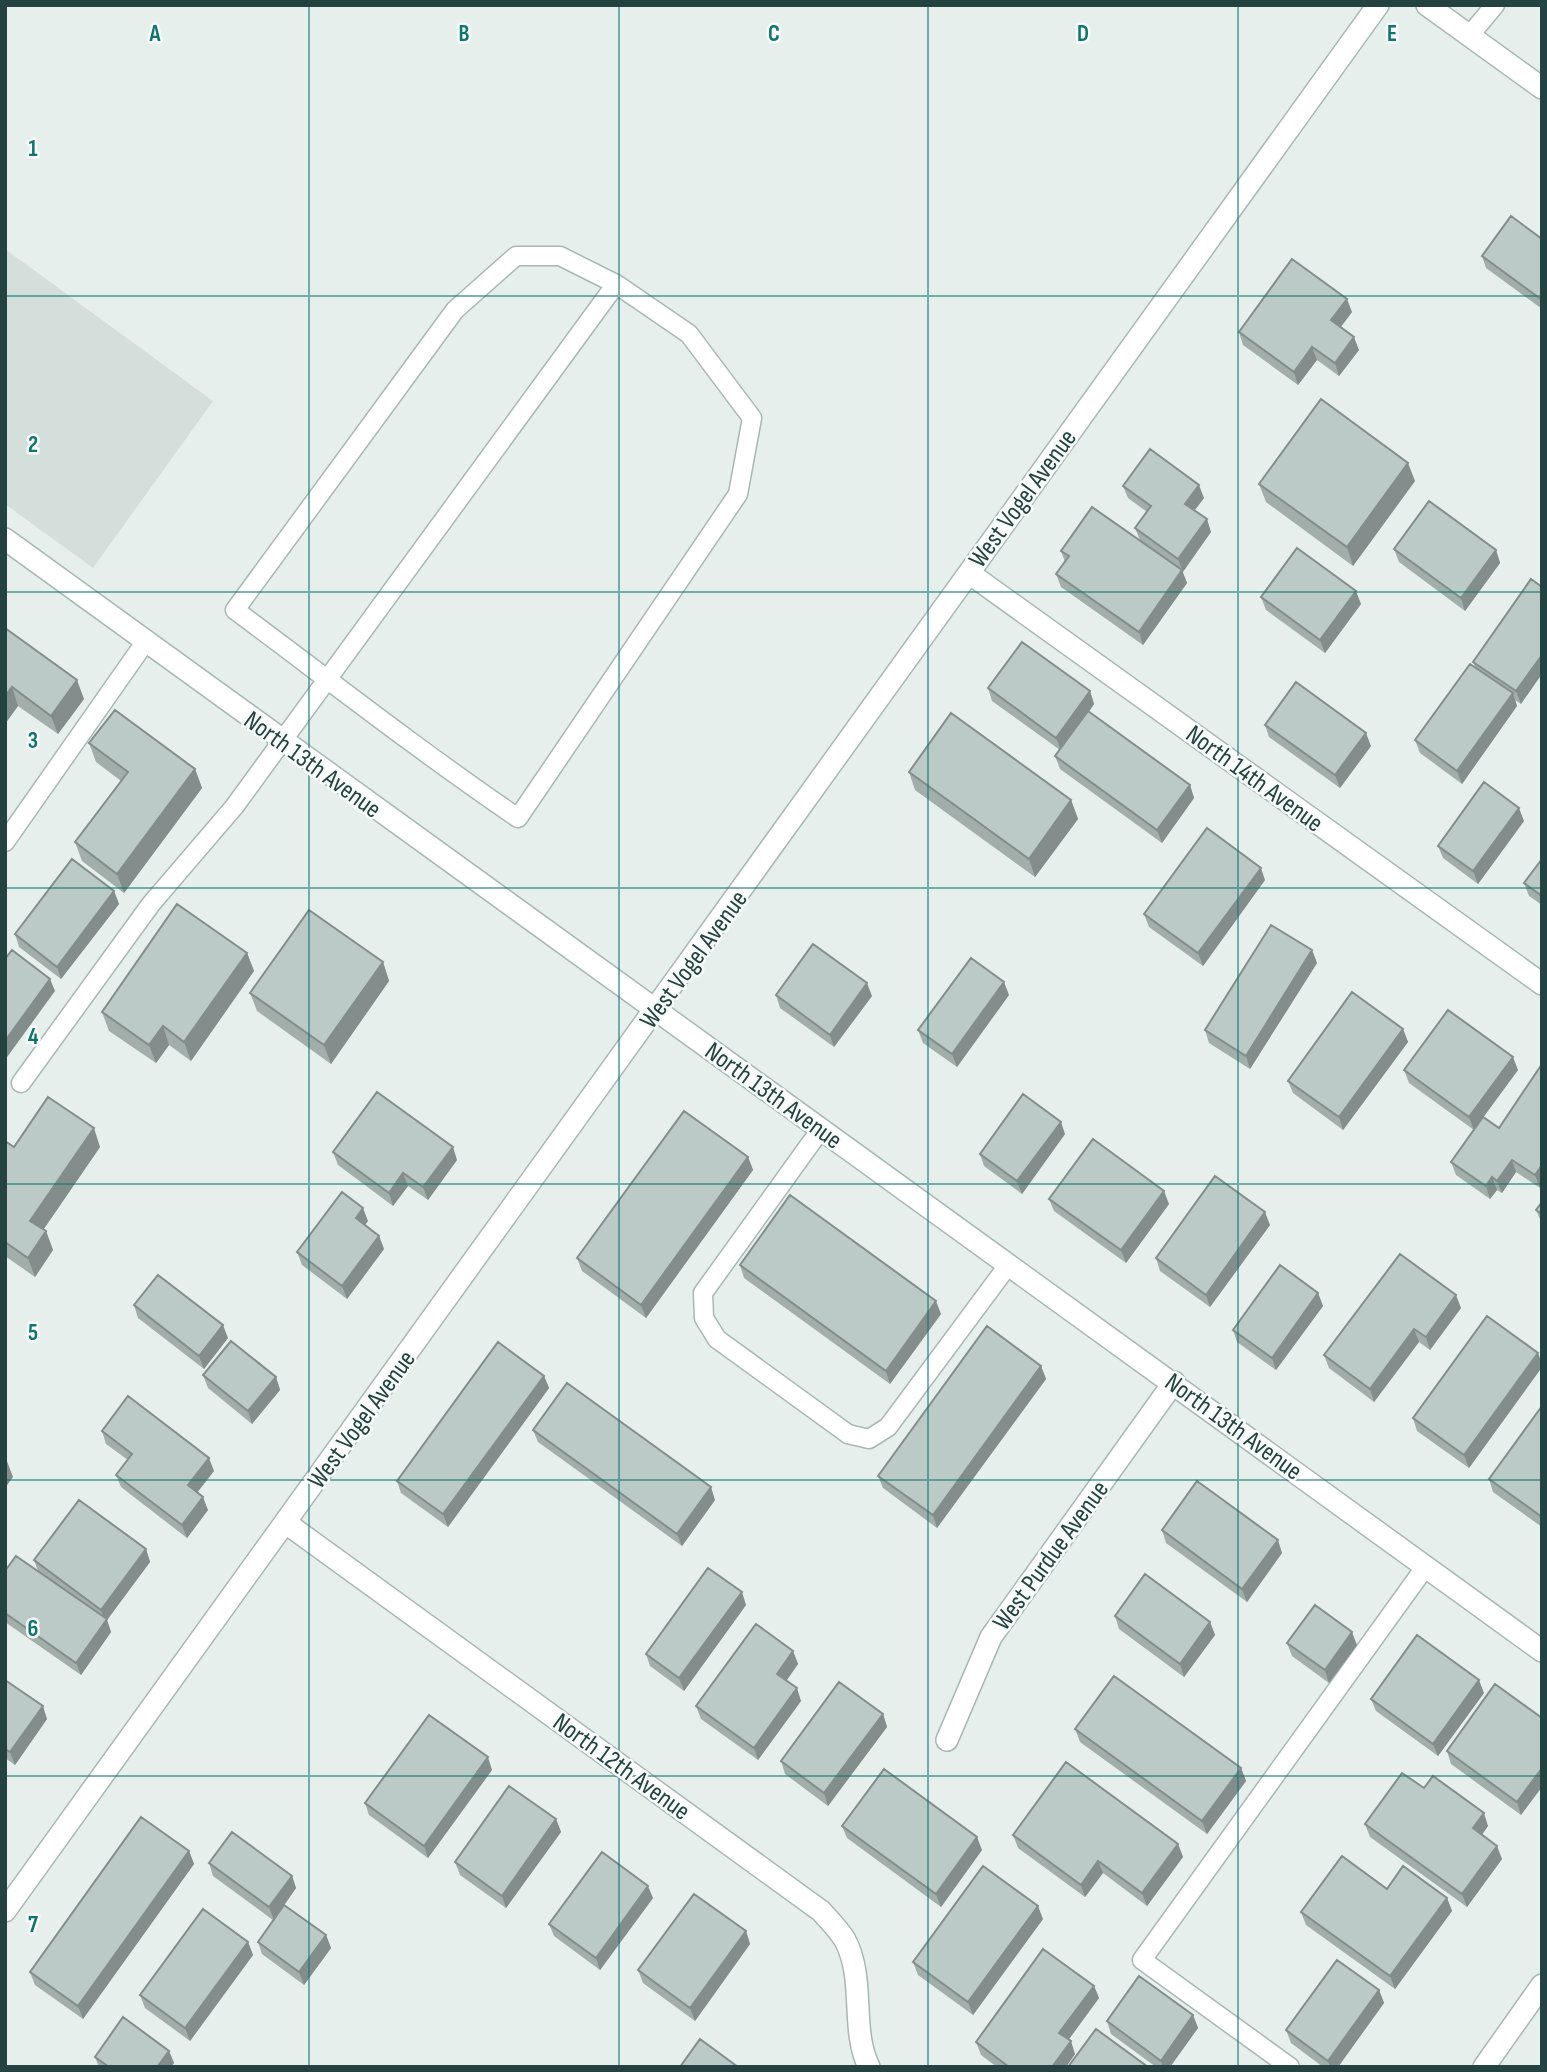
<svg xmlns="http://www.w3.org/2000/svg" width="1547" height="2072" viewBox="0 0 1547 2072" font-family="'Sofia Sans Condensed',sans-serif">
<rect width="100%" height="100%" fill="#e6efec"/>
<path fill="#d4dfdc" d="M5,249L213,401L93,568L5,504Z"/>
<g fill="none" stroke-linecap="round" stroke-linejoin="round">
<g stroke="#a8b8b5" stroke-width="21">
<path id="service" d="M1469,36L1495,5
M5,842L146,641
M21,1083L151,904L234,807L616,284L689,334L752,418L738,494L518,818C421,752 329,680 235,610L455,310L516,256H560L616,284
M821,1129L703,1293L704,1318L717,1339L848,1434L869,1439L888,1427L1009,1264
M1290,2067L1142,1960L1426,1566"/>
</g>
<g stroke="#a8b8b5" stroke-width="24">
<path id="minor" d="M5,539L1542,1651
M969,573L1542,984
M286,1523L821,1911C829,1920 839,1930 845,1940C866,1980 850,2028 869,2067
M947,1740L991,1637L1174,1382
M5,1911L1378,5
M1484,2067L1542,1985"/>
</g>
<g stroke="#a8b8b5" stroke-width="24">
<path id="tertiary" d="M1427,5L1542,88"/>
</g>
<use href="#service" stroke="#fff" stroke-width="18"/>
<use href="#minor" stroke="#fff" stroke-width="21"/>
<use href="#tertiary" stroke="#fff" stroke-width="21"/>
</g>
<path fill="#a1aeaa" d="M1542,239V309L1486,268L1482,256Z
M1352,312L1341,327L1359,350L1339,376L1317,360L1298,385L1243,345L1239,332Z
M1415,481L1353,566L1266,502L1259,484Z
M1123,486L1204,498L1195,510L1211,532L1182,571L1187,583L1143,645L1061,587L1056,574L1065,562L1061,551L1140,540L1135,528L1147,512L1128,498Z
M1394,549L1496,550L1500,563L1465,611L1399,562Z
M1531,579L1521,704L1515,700L1517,706L1462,784L1420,753L1415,740L1475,667L1473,662Z
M1261,597L1361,604L1325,653L1266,610Z
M5,628L84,699L58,734L18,706L5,724Z
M988,688L1090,691L1094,704L1089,712L1190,785L1194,798L1162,843L1060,769L1055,756L1060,750L992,701Z
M1265,725L1371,746L1340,788L1269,737Z
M89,743L195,769L202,788L124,893L82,861L75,842L121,781L96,762Z
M909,772L1071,800L1078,819L1035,877L915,790Z
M1524,821L1478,884L1443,858L1438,846Z
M1542,859V905L1529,896L1524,883Z
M1265,880L1203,966L1149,927L1144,914Z
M114,891L119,904L61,979L19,947L15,934Z
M1312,950L1317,963L1250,1069L1209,1043L1205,1030Z
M247,953L254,971L191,1061L169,1045L156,1063L109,1031L102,1012Z
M383,962L389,981L331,1064L257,1011L250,993Z
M776,995L872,996L834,1047L780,1008Z
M1009,995L957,1067L923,1043L918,1030Z
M1403,1029L1408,1042L1343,1130L1293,1093L1288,1081Z
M1542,1064L1540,1188L1516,1172L1502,1193L1497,1190L1490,1199L1456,1175L1451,1162L1474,1130L1409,1083L1404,1070H1518L1483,1117L1499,1128Z
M1065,1134L1022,1194L984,1166L980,1154Z
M5,1141L14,1147H100L43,1230L46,1231L53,1250L35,1277L5,1256Z
M333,1152L457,1160L428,1200L408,1186L393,1206L338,1165Z
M748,1157L753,1170L646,1318L582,1271L577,1258Z
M1049,1199L1169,1204L1126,1263L1054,1211Z
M1542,1202V1224L1536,1210Z
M368,1221L365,1225L379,1236L384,1249L347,1299L302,1265L297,1252Z
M1270,1225L1210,1307L1160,1271L1156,1258Z
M740,1265L941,1314L890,1384L744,1278Z
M1318,1293L1323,1306L1276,1370L1237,1342L1233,1330Z
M134,1305L228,1338L204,1369L138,1318Z
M1461,1308L1430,1350L1419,1342L1374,1402L1329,1368L1324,1355Z
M1542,1363V1367L1469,1468L1417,1431L1413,1418Z
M1041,1366L1046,1379L937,1528L883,1488L878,1476Z
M203,1375L276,1377L280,1390L252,1424L208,1388Z
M544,1376L549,1388L448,1527L401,1493L397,1481Z
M1542,1406V1527L1493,1492L1489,1479Z
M533,1430L715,1500L682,1546L538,1442Z
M102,1431L214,1471L197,1492L208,1510L187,1538L121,1487L116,1475L128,1460L106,1444Z
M1162,1530L1282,1553L1247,1602L1166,1543Z
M146,1549L150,1562L107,1620L111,1632L81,1675L5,1622V1571H38L34,1560Z
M746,1605L684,1691L650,1666L646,1654Z
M1115,1616L1210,1622L1215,1635L1184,1677L1119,1629Z
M1287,1643L1357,1645L1329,1683L1292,1656Z
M793,1651L798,1664L786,1681L801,1701L758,1760L701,1719L696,1706Z
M5,1680L47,1719L15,1765L5,1758Z
M1484,1693L1438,1756L1376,1711L1371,1699Z
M883,1714L887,1727L828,1806L785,1774L781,1761Z
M1542,1718L1521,1815L1451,1764L1447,1751Z
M1075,1729L1241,1768L1246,1781L1207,1834L1080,1742Z
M492,1770L428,1858L369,1815L365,1803Z
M1424,1788L1488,1826L1482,1835L1502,1859L1467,1907L1370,1837L1365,1824Z
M556,1819L561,1832L506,1908L460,1875L455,1862Z
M842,1826L982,1850L941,1907L847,1838Z
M1013,1835L1178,1844L1183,1857L1147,1906L1103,1873L1085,1897L1018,1848Z
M189,1851L194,1864L83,2019L35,1985L30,1972Z
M209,1863L292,1876L296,1888L284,1905L326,1935L331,1948L304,1985L262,1954L258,1942L273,1920L213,1876Z
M1387,1889L1447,1898L1452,1911L1395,1989L1306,1925L1301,1912Z
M653,1898L600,1970L554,1936L549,1924Z
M1043,1919L973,2015L918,1975L913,1962Z
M746,1931L750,1944L695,2021L643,1983L638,1970Z
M248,1942L253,1955L190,2041L145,2008L140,1995Z
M1094,1986L1099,1998L1068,2040L1075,2054L1066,2067H997L981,2055L976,2042Z
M1379,1990L1384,2003L1338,2067H1323L1291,2043L1286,2030Z
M1193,2015L1198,2028L1170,2067H1156L1111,2034L1107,2021Z
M169,2051L174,2063L171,2067H99L95,2057Z"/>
<path fill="#838d8b" d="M1347,299L1352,312L1336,333L1331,320Z
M1354,337L1359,350L1339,376L1335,363Z
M1312,347L1317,360L1298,385L1294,372Z
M1408,463L1415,481L1353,566L1347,547Z
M1199,485L1204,498L1190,516L1185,504Z
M1207,519L1211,532L1183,572L1178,559Z
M1496,550L1500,563L1465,611L1461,598Z
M1182,570L1187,583L1143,645L1139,632Z
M1356,591L1361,604L1325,653L1320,640Z
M1542,655V674L1521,704L1516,691Z
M77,680L84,699L58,734L51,716Z
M12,687L18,706L5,724V696Z
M1090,691L1094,704L1061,750L1056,738Z
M1513,693L1517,706L1462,784L1457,771Z
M1366,733L1371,746L1340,788L1335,775Z
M195,769L202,788L124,893L117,874Z
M1190,785L1194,798L1162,843L1157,830Z
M1071,800L1078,819L1035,877L1029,859Z
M1519,808L1524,821L1478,884L1473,871Z
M1261,868L1265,880L1203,966L1198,953Z
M114,891L119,904L61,979L57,967Z
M1312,950L1317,963L1250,1069L1246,1056Z
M247,953L254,971L191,1061L184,1042Z
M383,962L389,981L331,1064L324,1045Z
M50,979L55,991L5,1060V1041Z
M1004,982L1009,995L957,1067L952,1054Z
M867,983L872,996L834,1047L830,1035Z
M163,1026L169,1045L156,1063L149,1045Z
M1403,1029L1408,1042L1343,1130L1339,1117Z
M1513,1057L1518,1070L1474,1130L1469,1117Z
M1061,1122L1065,1134L1022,1194L1017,1181Z
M94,1128L100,1147L37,1239L30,1221Z
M453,1147L457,1160L428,1200L423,1187Z
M748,1157L753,1170L646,1318L641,1305Z
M1512,1160L1516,1172L1502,1193L1497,1181Z
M1542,1165V1185L1540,1188L1535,1175Z
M403,1173L408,1186L393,1206L389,1193Z
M1492,1177L1497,1190L1490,1199L1486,1186Z
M1164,1191L1169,1204L1126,1263L1121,1250Z
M363,1208L368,1221L360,1231L356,1218Z
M1265,1212L1270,1225L1210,1307L1206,1295Z
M46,1231L53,1250L35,1277L28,1258Z
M379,1236L384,1249L347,1299L342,1286Z
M1318,1293L1323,1306L1276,1370L1272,1358Z
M1456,1295L1461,1308L1430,1350L1426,1337Z
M936,1301L941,1314L890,1384L886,1371Z
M223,1325L228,1338L204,1369L199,1356Z
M1414,1329L1419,1342L1374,1402L1370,1389Z
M1538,1353L1542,1363V1367L1469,1468L1464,1455Z
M1041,1366L1046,1379L937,1528L933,1515Z
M544,1376L549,1388L448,1527L443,1514Z
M276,1377L280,1390L252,1424L248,1411Z
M5,1456L13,1477L5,1488Z
M209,1458L214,1471L193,1498L188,1485Z
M711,1487L715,1500L682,1546L677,1534Z
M203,1497L208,1510L187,1538L182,1525Z
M1278,1540L1282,1553L1247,1602L1242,1589Z
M146,1549L150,1562L107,1620L111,1632L81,1675L76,1663L105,1621L101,1610Z
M742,1592L746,1605L684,1691L679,1678Z
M1210,1622L1215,1635L1184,1677L1180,1664Z
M1352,1632L1357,1645L1329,1683L1325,1670Z
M793,1651L798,1664L782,1687L777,1674Z
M1479,1680L1484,1693L1438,1756L1433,1744Z
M797,1688L801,1701L758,1760L754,1748Z
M43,1706L47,1719L15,1765L10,1752Z
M883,1714L887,1727L828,1806L824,1793Z
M488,1757L492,1770L428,1858L424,1846Z
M1241,1768L1246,1781L1207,1834L1202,1821Z
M1542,1768V1787L1521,1815L1517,1802Z
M1484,1813L1488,1826L1477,1841L1473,1828Z
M556,1819L561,1832L506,1908L502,1896Z
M977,1837L982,1850L941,1907L936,1894Z
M1178,1844L1183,1857L1147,1906L1142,1893Z
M1497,1846L1502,1859L1467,1907L1462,1894Z
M189,1851L194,1864L83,2019L78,2006Z
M1098,1861L1103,1873L1085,1897L1081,1885Z
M292,1876L296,1888L274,1920L269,1907Z
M648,1886L653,1898L600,1970L596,1958Z
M1447,1898L1452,1911L1395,1989L1390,1976Z
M1038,1906L1043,1919L973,2015L968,2002Z
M746,1931L750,1944L695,2021L690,2008Z
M326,1935L331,1948L304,1985L299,1972Z
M248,1942L253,1955L190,2041L185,2028Z
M1094,1986L1099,1998L1064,2046L1059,2033Z
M1379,1990L1384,2003L1338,2067H1330L1328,2061Z
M1193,2015L1198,2028L1170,2067H1163L1161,2061Z
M1071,2041L1075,2054L1066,2067H1052Z
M169,2051L174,2063L171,2067H157Z"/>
<path fill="#bbcac6" stroke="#838d8b" stroke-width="2" d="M1511,216L1542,239V300L1482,256Z
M1292,259L1347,299L1331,320L1354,337L1335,363L1312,347L1294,372L1239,332Z
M1321,399L1408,463L1347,547L1259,484Z
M1150,449L1199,485L1185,504L1207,519L1178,559L1135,528L1151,506L1123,486Z
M1429,501L1496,550L1461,598L1394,549Z
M1092,507L1182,570L1139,632L1056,574L1069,556L1061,551Z
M1297,548L1356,591L1320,640L1261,597Z
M1531,579L1542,587V655L1516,691L1473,662Z
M5,628L77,680L51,716L12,687L5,696Z
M1022,642L1090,691L1056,738L988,688Z
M1470,664L1513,693L1457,771L1415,740Z
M1296,682L1366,733L1335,775L1265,725Z
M115,710L195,769L117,874L75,842L128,772L89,743Z
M1088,711L1190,785L1157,830L1055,756Z
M951,713L1071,800L1029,859L909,772Z
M1484,782L1519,808L1473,871L1438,846Z
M1207,828L1261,868L1198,953L1144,914Z
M72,859L114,891L57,967L15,934Z
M1542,859V896L1524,883Z
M177,904L247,953L184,1042L163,1026L149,1045L102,1012Z
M309,910L383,962L324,1045L250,993Z
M1271,925L1312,950L1246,1056L1205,1030Z
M813,944L867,983L830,1035L776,995Z
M12,950L50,979L5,1041V959Z
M971,958L1004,982L952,1054L918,1030Z
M1352,992L1403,1029L1339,1117L1288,1081Z
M1448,1010L1513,1057L1469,1117L1404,1070Z
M1542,1064V1165L1535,1175L1512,1160L1497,1181L1492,1177L1486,1186L1451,1162L1483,1117L1499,1128Z
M377,1092L453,1147L423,1187L403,1173L389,1193L333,1152Z
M1023,1094L1061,1122L1017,1181L980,1154Z
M48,1097L94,1128L30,1221L46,1231L28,1258L5,1242V1141L14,1147Z
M684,1111L748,1157L641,1305L577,1258Z
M1093,1139L1164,1191L1121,1250L1049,1199Z
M1215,1176L1265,1212L1206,1295L1156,1258Z
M342,1192L363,1208L356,1218L379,1236L342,1286L297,1252Z
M790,1195L936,1301L886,1371L740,1265Z
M1542,1202V1214L1536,1210Z
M1400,1254L1456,1295L1426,1337L1414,1329L1370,1389L1324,1355Z
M1280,1265L1318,1293L1272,1358L1233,1330Z
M158,1275L223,1325L199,1356L134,1305Z
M1487,1316L1538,1353L1464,1455L1413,1418Z
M987,1326L1041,1366L933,1515L878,1476Z
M231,1341L276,1377L248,1411L203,1375Z
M498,1342L544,1376L443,1514L397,1481Z
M567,1383L711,1487L677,1534L533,1430Z
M128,1396L209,1458L188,1485L203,1497L182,1525L116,1475L132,1454L102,1431Z
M1542,1406V1517L1489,1479Z
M1197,1481L1278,1540L1242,1589L1162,1530Z
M79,1500L146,1549L101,1610L34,1560Z
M16,1556L107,1619L76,1663L5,1613V1571Z
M708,1568L742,1592L679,1678L646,1654Z
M1145,1574L1210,1622L1180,1664L1115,1616Z
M1315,1605L1352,1632L1325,1670L1287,1643Z
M756,1624L793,1651L777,1674L797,1688L754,1748L696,1706Z
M1417,1635L1479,1680L1433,1744L1371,1699Z
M1114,1676L1241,1768L1202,1821L1075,1729Z
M5,1680L43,1706L10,1752L5,1749Z
M839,1682L883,1714L824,1793L781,1761Z
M1495,1684L1542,1718V1768L1517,1802L1447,1751Z
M429,1715L488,1757L424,1846L365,1803Z
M1066,1762L1178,1844L1142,1893L1098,1861L1081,1885L1013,1835Z
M884,1769L977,1837L936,1894L842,1826Z
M1402,1773L1424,1788L1433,1776L1484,1813L1473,1828L1497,1846L1462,1894L1365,1824Z
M509,1786L556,1819L502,1896L455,1862Z
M141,1817L189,1851L78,2006L30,1972Z
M232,1832L292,1876L269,1907L209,1863Z
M602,1852L648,1886L596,1958L549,1924Z
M1342,1856L1387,1889L1403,1866L1447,1898L1390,1976L1301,1912Z
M983,1866L1038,1906L968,2002L913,1962Z
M694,1894L746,1931L690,2008L638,1970Z
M284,1905L326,1935L299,1972L258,1942Z
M203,1909L248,1942L185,2028L140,1995Z
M1043,1949L1094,1986L1059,2033L1071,2041L1052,2067H1009L976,2042Z
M1337,1960L1379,1990L1328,2061L1286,2030Z
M1139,1976L1193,2015L1161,2061L1107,2021Z
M123,2017L169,2051L157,2067H109L95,2057Z
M1096,2029L1148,2067H1068Z
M700,2039L738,2067H680Z"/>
<path fill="none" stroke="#0f766e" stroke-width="2" stroke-opacity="0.55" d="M309,5V2067M619,5V2067M928,5V2067M1238,5V2067M5,296H1542M5,592H1542M5,888H1542M5,1184H1542M5,1480H1542M5,1776H1542"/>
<g text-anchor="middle" stroke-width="5" stroke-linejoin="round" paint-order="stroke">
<g font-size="26" fill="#24423f" stroke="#f7fbfa">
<text transform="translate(1022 498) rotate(-54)" y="9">West Vogel Avenue</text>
<text transform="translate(313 764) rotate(36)" y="9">North 13th Avenue</text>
<text transform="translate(1255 778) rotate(36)" y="9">North 14th Avenue</text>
<text transform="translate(693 959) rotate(-54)" y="9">West Vogel Avenue</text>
<text transform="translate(774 1095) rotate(36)" y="9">North 13th Avenue</text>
<text transform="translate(361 1419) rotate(-54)" y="9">West Vogel Avenue</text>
<text transform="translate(1234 1426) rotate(36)" y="9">North 13th Avenue</text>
<text transform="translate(1050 1555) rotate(-54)" y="9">West Purdue Avenue</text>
<text transform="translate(622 1766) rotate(36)" y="9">North 12th Avenue</text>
</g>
</g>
<g font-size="23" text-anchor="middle" font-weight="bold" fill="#0f766e" stroke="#f7fbfa" stroke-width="5" stroke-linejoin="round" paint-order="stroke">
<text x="155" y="41">A</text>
<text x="464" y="41">B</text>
<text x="774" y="41">C</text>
<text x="1083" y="41">D</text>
<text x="1392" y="41">E</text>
<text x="33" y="156">1</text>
<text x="33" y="452">2</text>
<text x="33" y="748">3</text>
<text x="33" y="1044">4</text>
<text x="33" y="1340">5</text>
<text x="33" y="1636">6</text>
<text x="33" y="1932">7</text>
</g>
<rect width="1547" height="2072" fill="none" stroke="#24423f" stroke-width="14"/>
</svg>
